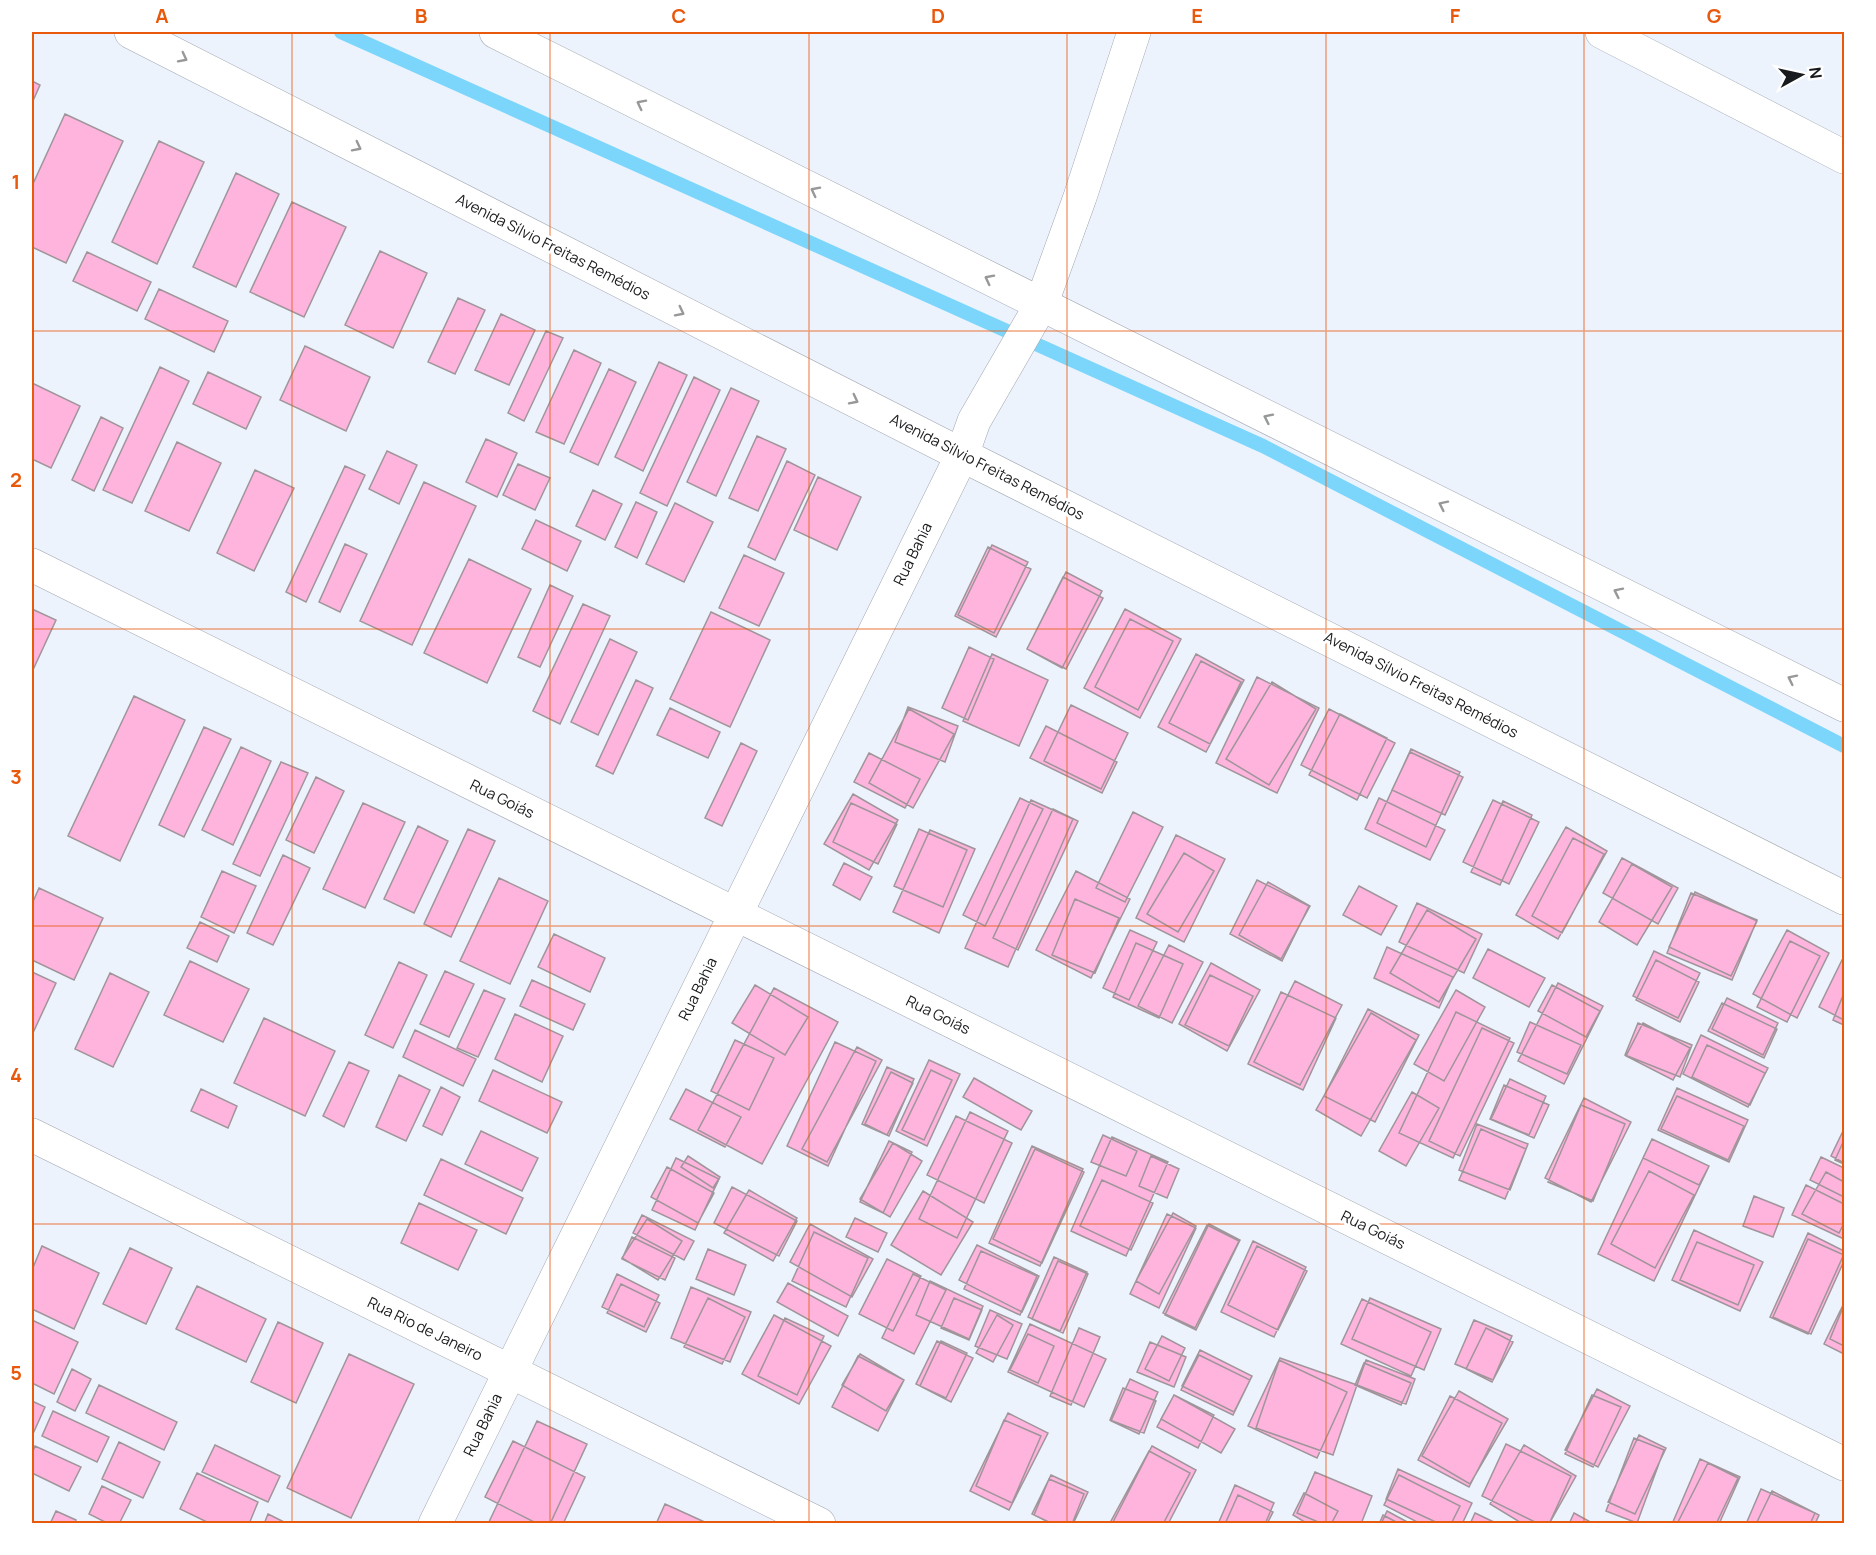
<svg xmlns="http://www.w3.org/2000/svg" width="1876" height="1555" viewBox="0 0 1876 1555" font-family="Manrope,sans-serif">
<rect width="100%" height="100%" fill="#edf3fd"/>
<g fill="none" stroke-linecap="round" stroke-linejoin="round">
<path stroke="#7cd6fb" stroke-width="14" d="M341,32L1263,446L1844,746"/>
</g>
<path fill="#ffb4dd" stroke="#9f959a" stroke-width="1.5" d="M32,81L40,85L32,103Z
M65,114L123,141L66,263L32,247V186Z
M159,141L204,162L157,264L112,242Z
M236,173L279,194L236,287L193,267Z
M292,202L346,227L304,317L250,292Z
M380,251L427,273L393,348L345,325Z
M87,252L151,282L137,311L73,281Z
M159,289L228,321L214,352L145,319Z
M458,298L485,310L455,374L428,362Z
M501,314L535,330L509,385L475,370Z
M546,331L563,338L524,421L508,413Z
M305,346L370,377L346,431L280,400Z
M574,350L601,363L564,444L536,432Z
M659,362L687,375L643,471L615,457Z
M160,367L189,381L132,503L103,490Z
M609,369L636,382L598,465L570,452Z
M208,372L261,397L246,429L193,404Z
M694,377L720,390L667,506L640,493Z
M32,383L80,406L51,468L32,459Z
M731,388L759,401L716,496L687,482Z
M101,417L123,428L94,491L72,480Z
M757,436L786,449L758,511L729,498Z
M486,439L517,453L497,497L466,482Z
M177,442L221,463L189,531L145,511Z
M387,451L417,465L399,504L369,489Z
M787,461L815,475L775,560L748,547Z
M518,464L550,478L535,510L503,495Z
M345,466L365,475L306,602L286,592Z
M255,470L294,488L254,571L217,553Z
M818,477L861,497L837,550L794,530Z
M424,482L476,506L412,645L360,621Z
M593,490L622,504L605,540L576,526Z
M636,502L657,512L637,558L615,547Z
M675,503L713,522L684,582L646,564Z
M536,520L581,541L567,571L522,549Z
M345,544L367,554L340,612L319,602Z
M992,545L1028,562L994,633L958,615Z
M988,547L1031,569L996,637L955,616Z
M744,555L784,573L759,626L719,608Z
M469,559L531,589L487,683L424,653Z
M1066,572L1102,591L1062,668L1027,649Z
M1063,577L1103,598L1066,669L1027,649Z
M550,585L573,596L540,667L518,657Z
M583,604L610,616L560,724L533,711Z
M32,609L56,620L32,672Z
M1125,609L1181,639L1140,718L1084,688Z
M711,612L770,640L730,727L670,699Z
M1130,619L1173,641L1138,710L1095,687Z
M610,639L637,652L598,735L571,722Z
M969,647L994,659L968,720L942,708Z
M992,654L1048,680L1019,746L963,721Z
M1196,654L1244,680L1206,752L1158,727Z
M1201,661L1241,682L1210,744L1169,723Z
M1257,677L1319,708L1277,793L1216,763Z
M636,680L653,688L613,774L596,766Z
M1272,682L1316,709L1269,785L1226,759Z
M134,696L185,720L120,861L68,836Z
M1071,705L1128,733L1101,789L1044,761Z
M908,707L958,726L945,762L895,742Z
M670,708L720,732L708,758L657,735Z
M909,709L954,734L913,808L869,783Z
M1329,709L1395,743L1367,798L1301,765Z
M1340,714L1387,738L1357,800L1309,775Z
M1046,726L1117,762L1102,793L1030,758Z
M204,727L231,739L184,837L159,825Z
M741,743L757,751L722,826L705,818Z
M241,747L271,761L233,845L202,830Z
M1411,749L1460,772L1426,847L1377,823Z
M1410,752L1463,777L1445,815L1392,790Z
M869,753L920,779L905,808L854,782Z
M281,762L308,773L260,876L233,864Z
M316,777L344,791L314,853L286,840Z
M853,794L898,820L869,870L824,844Z
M1020,798L1043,809L985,926L963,915Z
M1379,798L1445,830L1430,860L1365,829Z
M1031,800L1073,819L1008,967L965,948Z
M1493,800L1539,822L1509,884L1463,862Z
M1503,801L1532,815L1500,885L1471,872Z
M363,803L405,822L365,908L323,889Z
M851,803L897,824L878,864L833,842Z
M1053,809L1078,821L1018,950L993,938Z
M1133,812L1163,827L1125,902L1096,888Z
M418,826L448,841L414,913L384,899Z
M1566,827L1607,851L1558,939L1516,915Z
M468,829L495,841L451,937L424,924Z
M919,829L967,850L943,907L894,886Z
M930,830L975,849L939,933L893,912Z
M1176,835L1225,859L1184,942L1136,918Z
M1573,838L1604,854L1562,933L1532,916Z
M1184,853L1214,871L1178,932L1147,914Z
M283,855L310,868L273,945L247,933Z
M1622,858L1678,888L1658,924L1603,893Z
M844,863L872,877L860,900L833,885Z
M1632,864L1672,887L1637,945L1599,922Z
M222,871L256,886L234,933L201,917Z
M1076,871L1130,899L1091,978L1036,950Z
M499,878L548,901L510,984L460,961Z
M1257,880L1309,906L1282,961L1230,934Z
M1268,882L1310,906L1281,959L1239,935Z
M1359,886L1397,906L1381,935L1343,915Z
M39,888L103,918L74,980L32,960V904Z
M1695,892L1757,921L1731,976L1669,947Z
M1691,893L1757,920L1732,980L1667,953Z
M1075,899L1119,918L1095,973L1052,955Z
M1417,903L1482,934L1464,973L1399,942Z
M1427,910L1476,939L1439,1002L1390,973Z
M200,922L229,936L217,962L187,948Z
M1130,930L1157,942L1129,1000L1103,988Z
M1787,930L1829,953L1797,1018L1753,994Z
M554,934L605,958L590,992L538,967Z
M1790,941L1820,956L1787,1022L1757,1007Z
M1136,943L1183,964L1159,1018L1113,997Z
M1169,945L1203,962L1172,1023L1138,1006Z
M1387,947L1453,977L1439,1008L1374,978Z
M1488,949L1545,978L1529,1007L1473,978Z
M1654,951L1700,973L1678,1018L1633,996Z
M1656,960L1699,982L1680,1022L1636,1000Z
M1842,960L1844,961V1020L1819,1007Z
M190,961L249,989L223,1042L164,1015Z
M399,962L427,975L393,1048L365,1035Z
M1211,963L1260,990L1227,1051L1179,1024Z
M445,971L474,984L449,1037L420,1024Z
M32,972L56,983L32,1035Z
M110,973L149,992L113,1067L75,1049Z
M1210,975L1253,996L1229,1046L1185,1025Z
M532,980L585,1004L573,1030L520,1006Z
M1295,981L1342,1005L1300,1085L1254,1062Z
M1558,983L1603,1006L1564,1084L1518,1061Z
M755,985L808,1017L785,1055L732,1023Z
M1552,985L1600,1011L1586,1037L1538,1011Z
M774,988L838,1022L762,1164L698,1130Z
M484,990L505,999L478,1057L457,1048Z
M1456,990L1485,1007L1444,1081L1414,1064Z
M1281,992L1336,1018L1303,1090L1248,1064Z
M1844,993V1025L1833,1020Z
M1727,998L1778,1023L1763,1055L1712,1029Z
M1722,1003L1777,1029L1764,1058L1708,1031Z
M1368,1009L1419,1035L1375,1122L1324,1096Z
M1456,1012L1510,1038L1453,1158L1399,1133Z
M1371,1013L1416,1040L1361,1136L1316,1110Z
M515,1014L563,1036L542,1082L495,1059Z
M264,1018L335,1051L305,1116L234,1083Z
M1530,1022L1581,1045L1567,1074L1517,1052Z
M1638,1023L1692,1045L1680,1077L1625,1055Z
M1643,1023L1690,1048L1673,1080L1626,1056Z
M1482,1028L1514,1043L1460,1156L1429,1141Z
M415,1030L476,1059L463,1086L403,1057Z
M1701,1035L1768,1068L1748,1107L1683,1074Z
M735,1040L774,1058L749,1110L711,1091Z
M835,1042L876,1061L828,1166L787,1146Z
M1707,1045L1765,1073L1750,1105L1692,1077Z
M857,1047L882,1060L827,1162L802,1149Z
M929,1060L960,1074L927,1146L896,1131Z
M349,1062L369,1071L344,1127L323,1116Z
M887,1067L914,1079L889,1136L862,1124Z
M493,1070L562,1102L547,1133L479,1101Z
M931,1070L952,1080L924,1140L902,1130Z
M891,1072L913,1083L887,1135L865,1124Z
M399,1075L430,1090L406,1141L376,1127Z
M974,1078L1032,1111L1021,1130L963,1097Z
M1510,1079L1546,1096L1529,1135L1491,1119Z
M1504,1085L1549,1105L1534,1138L1490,1119Z
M441,1087L460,1097L442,1135L423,1126Z
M1677,1088L1748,1120L1729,1162L1658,1130Z
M201,1089L237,1106L228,1128L191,1111Z
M686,1089L741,1117L725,1147L670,1119Z
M1412,1092L1439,1108L1406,1166L1379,1151Z
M1677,1096L1744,1126L1728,1160L1661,1129Z
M1584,1098L1631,1122L1591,1202L1545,1178Z
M1581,1105L1625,1124L1593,1201L1548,1182Z
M970,1112L1008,1131L957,1238L919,1219Z
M956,1116L1012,1143L984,1203L927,1175Z
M1477,1124L1528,1144L1510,1190L1459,1170Z
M1481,1129L1526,1149L1505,1199L1459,1180Z
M481,1131L538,1158L522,1191L465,1164Z
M1843,1131L1844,1132V1163L1831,1156Z
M1103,1135L1137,1151L1126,1176L1091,1162Z
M1112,1137L1168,1162L1126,1256L1071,1231Z
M1652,1139L1709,1166L1699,1185L1643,1158Z
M1652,1139L1709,1166L1654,1281L1598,1254Z
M1844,1140V1164L1835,1160Z
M889,1141L912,1152L883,1213L860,1202Z
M893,1143L922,1161L890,1217L860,1199Z
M1032,1146L1083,1169L1040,1266L989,1243Z
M1035,1149L1084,1172L1042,1263L993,1239Z
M688,1156L720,1177L713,1188L681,1167Z
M1151,1156L1179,1169L1167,1198L1139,1186Z
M1821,1157L1844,1168V1197L1810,1180Z
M676,1158L719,1179L695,1230L652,1210Z
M441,1159L523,1198L506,1234L424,1195Z
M667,1167L714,1193L698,1223L651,1197Z
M1649,1171L1694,1195L1655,1268L1611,1244Z
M1826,1172L1844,1182V1223L1839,1233L1802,1214Z
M1102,1180L1153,1203L1131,1250L1080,1226Z
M1806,1185L1844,1204V1239L1792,1215Z
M732,1187L797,1221L779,1256L714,1223Z
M749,1190L797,1218L773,1261L724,1233Z
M923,1191L973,1222L941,1275L891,1245Z
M1754,1196L1784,1208L1773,1237L1743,1226Z
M419,1203L477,1230L458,1270L401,1243Z
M1173,1213L1196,1226L1159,1294L1136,1281Z
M1167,1214L1196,1228L1159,1308L1130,1294Z
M642,1215L694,1241L684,1260L633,1233Z
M855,1218L887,1233L878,1252L846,1237Z
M647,1219L682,1241L658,1280L622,1258Z
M810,1224L873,1259L852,1297L790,1262Z
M1209,1224L1240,1240L1196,1330L1165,1315Z
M1207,1225L1239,1241L1195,1328L1163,1313Z
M1694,1230L1763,1262L1740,1311L1672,1280Z
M814,1232L868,1258L846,1307L792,1281Z
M1808,1233L1844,1251V1254L1808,1334L1770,1317Z
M632,1237L675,1258L665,1280L622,1259Z
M1808,1239L1844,1255V1261L1811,1334L1773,1317Z
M1253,1241L1306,1267L1274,1337L1221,1312Z
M1697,1242L1754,1265L1738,1305L1680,1280Z
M977,1245L1039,1276L1022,1312L959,1280Z
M42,1246L99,1273L74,1329L32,1309V1270Z
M1257,1246L1307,1271L1278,1330L1228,1305Z
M130,1248L172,1268L146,1324L103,1304Z
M708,1249L746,1265L734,1295L696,1279Z
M981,1251L1037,1276L1020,1315L964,1289Z
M1054,1257L1087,1272L1060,1331L1028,1317Z
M887,1259L921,1276L893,1331L859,1314Z
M1058,1261L1088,1274L1063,1333L1032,1319Z
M617,1274L659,1295L644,1327L602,1307Z
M913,1274L946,1290L914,1354L882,1338Z
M930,1281L983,1306L969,1339L916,1315Z
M788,1283L848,1316L838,1336L777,1302Z
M621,1284L660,1303L646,1332L607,1313Z
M197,1286L266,1319L246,1362L176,1329Z
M691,1287L751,1312L730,1362L671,1338Z
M708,1298L745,1317L722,1364L684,1347Z
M954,1298L982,1310L969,1340L941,1328Z
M1370,1298L1441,1329L1424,1370L1352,1339Z
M1362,1299L1431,1332L1411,1376L1341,1344Z
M1844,1303V1354L1824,1344Z
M1844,1305V1346L1830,1339Z
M990,1310L1022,1324L1007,1359L975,1346Z
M774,1315L831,1346L799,1404L742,1374Z
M997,1315L1013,1325L993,1362L976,1353Z
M785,1318L824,1336L797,1395L758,1376Z
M32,1320L78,1342L54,1394L32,1383Z
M1474,1320L1512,1336L1493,1380L1455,1364Z
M278,1322L323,1343L296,1403L251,1382Z
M1030,1324L1106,1359L1084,1407L1008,1372Z
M1079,1328L1100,1337L1071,1405L1050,1396Z
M1486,1328L1513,1342L1492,1382L1466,1369Z
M1028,1334L1054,1346L1038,1383L1010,1370Z
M1162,1336L1185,1348L1169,1381L1145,1369Z
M937,1341L973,1358L951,1402L916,1384Z
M941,1341L967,1353L946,1398L920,1386Z
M1150,1342L1186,1357L1174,1387L1137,1372Z
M1200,1350L1252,1376L1234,1412L1182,1386Z
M349,1354L414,1384L351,1518L287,1488Z
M860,1354L904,1380L886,1411L842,1385Z
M1199,1355L1250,1380L1233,1415L1181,1390Z
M858,1356L904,1380L878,1431L832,1407Z
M1280,1358L1357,1385L1333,1455L1256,1428Z
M1279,1360L1347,1392L1317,1458L1248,1426Z
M1366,1360L1415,1379L1406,1404L1357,1385Z
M1364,1363L1411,1383L1401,1405L1355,1385Z
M72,1369L91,1379L75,1411L57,1402Z
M1130,1379L1158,1392L1139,1434L1111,1421Z
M99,1385L177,1422L164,1450L86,1413Z
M1123,1388L1156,1401L1144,1433L1110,1420Z
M1597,1389L1630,1406L1598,1467L1565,1450Z
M1459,1391L1508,1419L1470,1484L1422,1456Z
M1174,1395L1214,1415L1198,1448L1157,1427Z
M1174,1395L1235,1429L1221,1453L1161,1419Z
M1592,1395L1621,1407L1593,1467L1565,1454Z
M1450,1396L1502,1423L1469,1487L1418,1460Z
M32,1401L45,1407L32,1436Z
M53,1411L109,1437L97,1462L42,1436Z
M1008,1413L1048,1433L1009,1510L970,1491Z
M1004,1420L1041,1436L1012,1503L976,1486Z
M537,1421L587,1444L550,1524H488Z
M1639,1435L1666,1448L1635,1514L1608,1502Z
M1634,1438L1664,1450L1637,1523L1606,1511Z
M513,1441L585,1477L563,1524H538L485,1497Z
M119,1442L160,1462L143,1498L102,1479Z
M1506,1444L1571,1476L1549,1524H1539L1482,1496Z
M215,1445L280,1476L268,1502L202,1472Z
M1524,1445L1576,1476L1549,1524H1523L1490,1504Z
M35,1446L81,1467L69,1491L32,1473V1454Z
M1152,1446L1196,1470L1168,1524H1112Z
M1149,1451L1190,1473L1163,1524H1116L1111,1521Z
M1700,1459L1740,1477L1719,1524H1672Z
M1708,1463L1738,1478L1716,1524H1677Z
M1398,1469L1472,1503L1462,1524H1440L1386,1499Z
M1315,1472L1372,1496L1361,1524H1323L1297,1513Z
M197,1473L258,1502L249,1524H211L180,1509Z
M1051,1475L1088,1492L1073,1524H1052L1032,1514Z
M1399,1475L1460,1506L1451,1524H1421L1384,1505Z
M1049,1479L1084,1494L1072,1524H1053L1034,1515Z
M1235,1485L1274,1503L1265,1524H1218Z
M102,1486L131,1500L119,1524H109L89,1514Z
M1761,1489L1815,1513L1810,1524H1746Z
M1772,1491L1819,1515L1815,1524H1756Z
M1304,1493L1338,1511L1331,1524H1308L1293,1515Z
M1238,1495L1273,1512L1267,1524H1225Z
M665,1504L709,1524H656Z
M56,1511L76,1520L75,1524H50Z
M1387,1511L1411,1524H1381Z
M1475,1513L1498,1524H1470Z
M1574,1513L1594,1524H1569Z
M268,1514L288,1524H264Z
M1383,1515L1400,1524H1379Z"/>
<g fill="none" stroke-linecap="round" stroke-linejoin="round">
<g stroke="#a2a7b0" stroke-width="34">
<path id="street" d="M1602,32L1844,157
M32,565L1844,1464
M32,1135L819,1524
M435,1524L962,455L974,421L1041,305L1080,197L1134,32"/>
</g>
<g stroke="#a2a7b0" stroke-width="34">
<path id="secondary" d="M131,32L962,455L1844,898
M496,32L1844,705"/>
</g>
<use href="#street" stroke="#fff" stroke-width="33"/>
<use href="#secondary" stroke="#fff" stroke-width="33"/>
</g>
<defs><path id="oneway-chevron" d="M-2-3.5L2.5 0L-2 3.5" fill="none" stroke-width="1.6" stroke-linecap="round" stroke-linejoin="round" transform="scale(1.5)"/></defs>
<g stroke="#979899">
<use href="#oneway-chevron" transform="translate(183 58) rotate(27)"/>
<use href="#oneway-chevron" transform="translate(641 104) rotate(-153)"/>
<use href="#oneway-chevron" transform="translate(357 147) rotate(27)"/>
<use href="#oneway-chevron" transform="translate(815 191) rotate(-153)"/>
<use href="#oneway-chevron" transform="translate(989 279) rotate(-153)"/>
<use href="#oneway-chevron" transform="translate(680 312) rotate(27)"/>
<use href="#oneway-chevron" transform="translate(854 400) rotate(27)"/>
<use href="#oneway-chevron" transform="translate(1268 418) rotate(-154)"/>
<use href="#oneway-chevron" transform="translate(1443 505) rotate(-154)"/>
<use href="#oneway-chevron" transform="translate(1618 592) rotate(-154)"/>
<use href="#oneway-chevron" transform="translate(1792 679) rotate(-154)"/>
</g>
<path fill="none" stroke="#e8590c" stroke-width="1.5" stroke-opacity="0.55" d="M292,32V1524M550,32V1524M809,32V1524M1067,32V1524M1326,32V1524M1584,32V1524M32,331H1844M32,629H1844M32,926H1844M32,1224H1844"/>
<g text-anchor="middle" stroke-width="6" stroke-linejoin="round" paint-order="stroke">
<g font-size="15" fill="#181a1d" stroke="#fff">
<text transform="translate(553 247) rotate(27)" y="5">Avenida Sílvio Freitas Remédios</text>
<text transform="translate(987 467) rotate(27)" y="5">Avenida Sílvio Freitas Remédios</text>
<text transform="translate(913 554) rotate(-64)" y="5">Rua Bahia</text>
<text transform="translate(1421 685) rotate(27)" y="5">Avenida Sílvio Freitas Remédios</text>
<text transform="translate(502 799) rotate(26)" y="5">Rua Goiás</text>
<text transform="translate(698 989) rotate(-64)" y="5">Rua Bahia</text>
<text transform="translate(938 1015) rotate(26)" y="5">Rua Goiás</text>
<text transform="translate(1373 1230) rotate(26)" y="5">Rua Goiás</text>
<text transform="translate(425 1329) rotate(26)" y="5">Rua Rio de Janeiro</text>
<text transform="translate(483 1425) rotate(-64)" y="5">Rua Bahia</text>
</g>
</g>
<rect width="1876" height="1555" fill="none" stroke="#ffffff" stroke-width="66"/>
<g transform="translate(1801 75) rotate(82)" stroke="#ffffff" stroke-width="4.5" paint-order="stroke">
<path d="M0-4.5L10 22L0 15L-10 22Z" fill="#181a1d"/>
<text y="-9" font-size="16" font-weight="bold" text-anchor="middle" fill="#181a1d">N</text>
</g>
<rect x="33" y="33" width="1810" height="1489" fill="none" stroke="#e8590c" stroke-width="2"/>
<g font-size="20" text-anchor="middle" font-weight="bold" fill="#e8590c">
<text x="162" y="23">A</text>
<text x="421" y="23">B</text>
<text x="679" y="23">C</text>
<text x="938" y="23">D</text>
<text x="1197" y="23">E</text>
<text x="1455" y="23">F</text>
<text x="1714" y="23">G</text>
<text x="16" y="189">1</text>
<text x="16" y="487">2</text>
<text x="16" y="784">3</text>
<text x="16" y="1082">4</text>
<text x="16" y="1380">5</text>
</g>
</svg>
